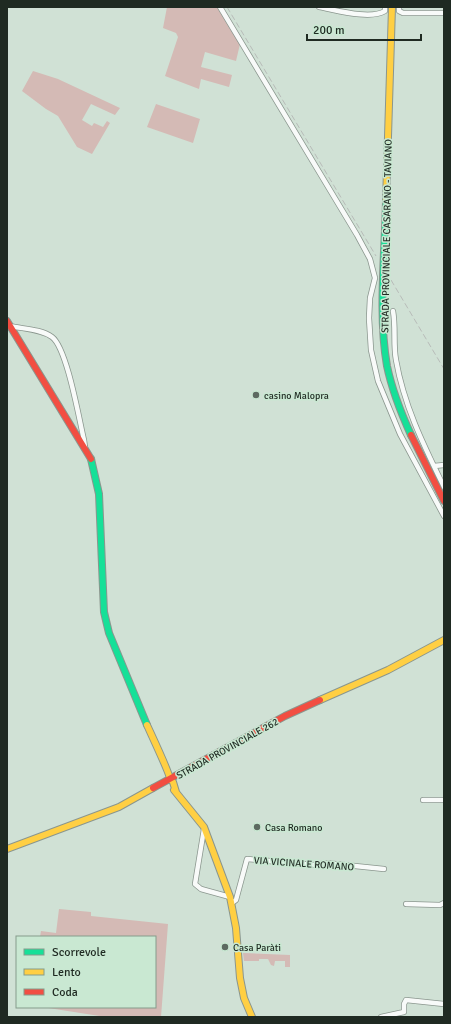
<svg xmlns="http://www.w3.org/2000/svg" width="451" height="1024" viewBox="0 0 451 1024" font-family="Signika,sans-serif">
<rect width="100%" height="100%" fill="#d0e1d5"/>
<path fill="#d4bab5" d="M167,7H218L240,44L236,61L205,52L201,67L232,75L229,87L201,79L199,89L165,76L178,37L176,33L163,28Z
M33,71L58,79L120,108L115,115L91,104L82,120L92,126L94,123L103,127L107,121L110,123L92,154L77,147L58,116L46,109L22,91Z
M156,104L200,119L193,143L147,127Z
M59,909L91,912V916L168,924L161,1017H106L42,1007H155V937H40L41,931L56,933Z
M243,953L290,955V967H285V961H275L274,966L271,965L268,959H259V961H244Z"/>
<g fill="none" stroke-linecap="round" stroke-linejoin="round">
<g stroke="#8a968e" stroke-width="6">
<path id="street" d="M220,7L357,235L370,259L375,278L370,298L369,318L371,350L378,381L400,434L444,516
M319,7C336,10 370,20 385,11V7
M399,7V11L403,13H444
M393,311C396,328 393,344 396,360C404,406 424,446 444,487
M10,326C23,329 41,329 52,337C67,348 79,419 84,440L85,447
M434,466L444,465
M423,800H444
M204,829L195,884L201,889L230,897
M232,903L236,900L247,859L314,865L326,863L384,869
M406,904L440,905L444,903
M381,1017L404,1012V1004L406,1000L444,1004"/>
</g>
<g stroke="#8a968e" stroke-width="8">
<path id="fast" d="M386,201C385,252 378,316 387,366C392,390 401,413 411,435
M91,459L99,494L104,612L109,633L147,725"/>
</g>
<g stroke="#8a968e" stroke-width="8">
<path id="slow" d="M386,201L392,7
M320,700L388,670L444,640
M147,725C151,734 170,774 170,779L173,782L176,792
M174,790L204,827L230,897L236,928L240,978L244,998L252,1017
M7,849L119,807L153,788"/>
</g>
<g stroke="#8a968e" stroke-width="8">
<path id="jam" d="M7,321L91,459
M411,435L444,501
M153,788L285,716L320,700"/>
</g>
<use href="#street" stroke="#f8faf9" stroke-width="4.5"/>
<use href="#fast" stroke="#16e098" stroke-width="6"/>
<use href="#slow" stroke="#ffcf43" stroke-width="6"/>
<use href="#jam" stroke="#f24e42" stroke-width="6"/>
<path stroke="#b8bcb9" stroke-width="1" stroke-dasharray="6 3" stroke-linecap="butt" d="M227,7L376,256
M391,280L444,369"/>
</g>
<g fill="#5d6a61" stroke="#c9e8d2" stroke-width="1.5">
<circle cx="256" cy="395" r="4"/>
<circle cx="257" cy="827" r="4"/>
<circle cx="225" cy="947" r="4"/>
</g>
<g text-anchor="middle" stroke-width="3" stroke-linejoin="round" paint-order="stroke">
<g font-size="10" fill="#1f2a22" stroke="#c9e8d2">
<text transform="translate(386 236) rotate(-89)" y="4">STRADA PROVINCIALE CASARANO - TAVIANO</text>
<text transform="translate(227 748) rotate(-29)" y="4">STRADA PROVINCIALE 262</text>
<text transform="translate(304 863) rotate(4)" y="4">VIA VICINALE ROMANO</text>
</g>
<g font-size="10" fill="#1f2a22" stroke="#c9e8d2" text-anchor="start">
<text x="264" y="399">casino Malopra</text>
<text x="265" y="831">Casa Romano</text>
<text x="233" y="951">Casa Paràti</text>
</g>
</g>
<rect width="451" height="1024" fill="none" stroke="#1f2a22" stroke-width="16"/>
<rect x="16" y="936" width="140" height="72" fill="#c9e8d2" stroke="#859c8c"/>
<rect x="24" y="949" width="20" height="6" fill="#16e098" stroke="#859c8c"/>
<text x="52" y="956" font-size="12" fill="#1f2a22">Scorrevole</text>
<rect x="24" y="969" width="20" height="6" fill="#ffcf43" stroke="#859c8c"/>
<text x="52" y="976" font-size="12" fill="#1f2a22">Lento</text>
<rect x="24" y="989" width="20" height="6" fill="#f24e42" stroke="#859c8c"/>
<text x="52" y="996" font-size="12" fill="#1f2a22">Coda</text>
<path d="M307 34v6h114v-6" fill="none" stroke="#1f2a22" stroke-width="2"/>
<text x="313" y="34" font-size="12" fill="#1f2a22" stroke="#c9e8d2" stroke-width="3" paint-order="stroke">200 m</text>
</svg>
